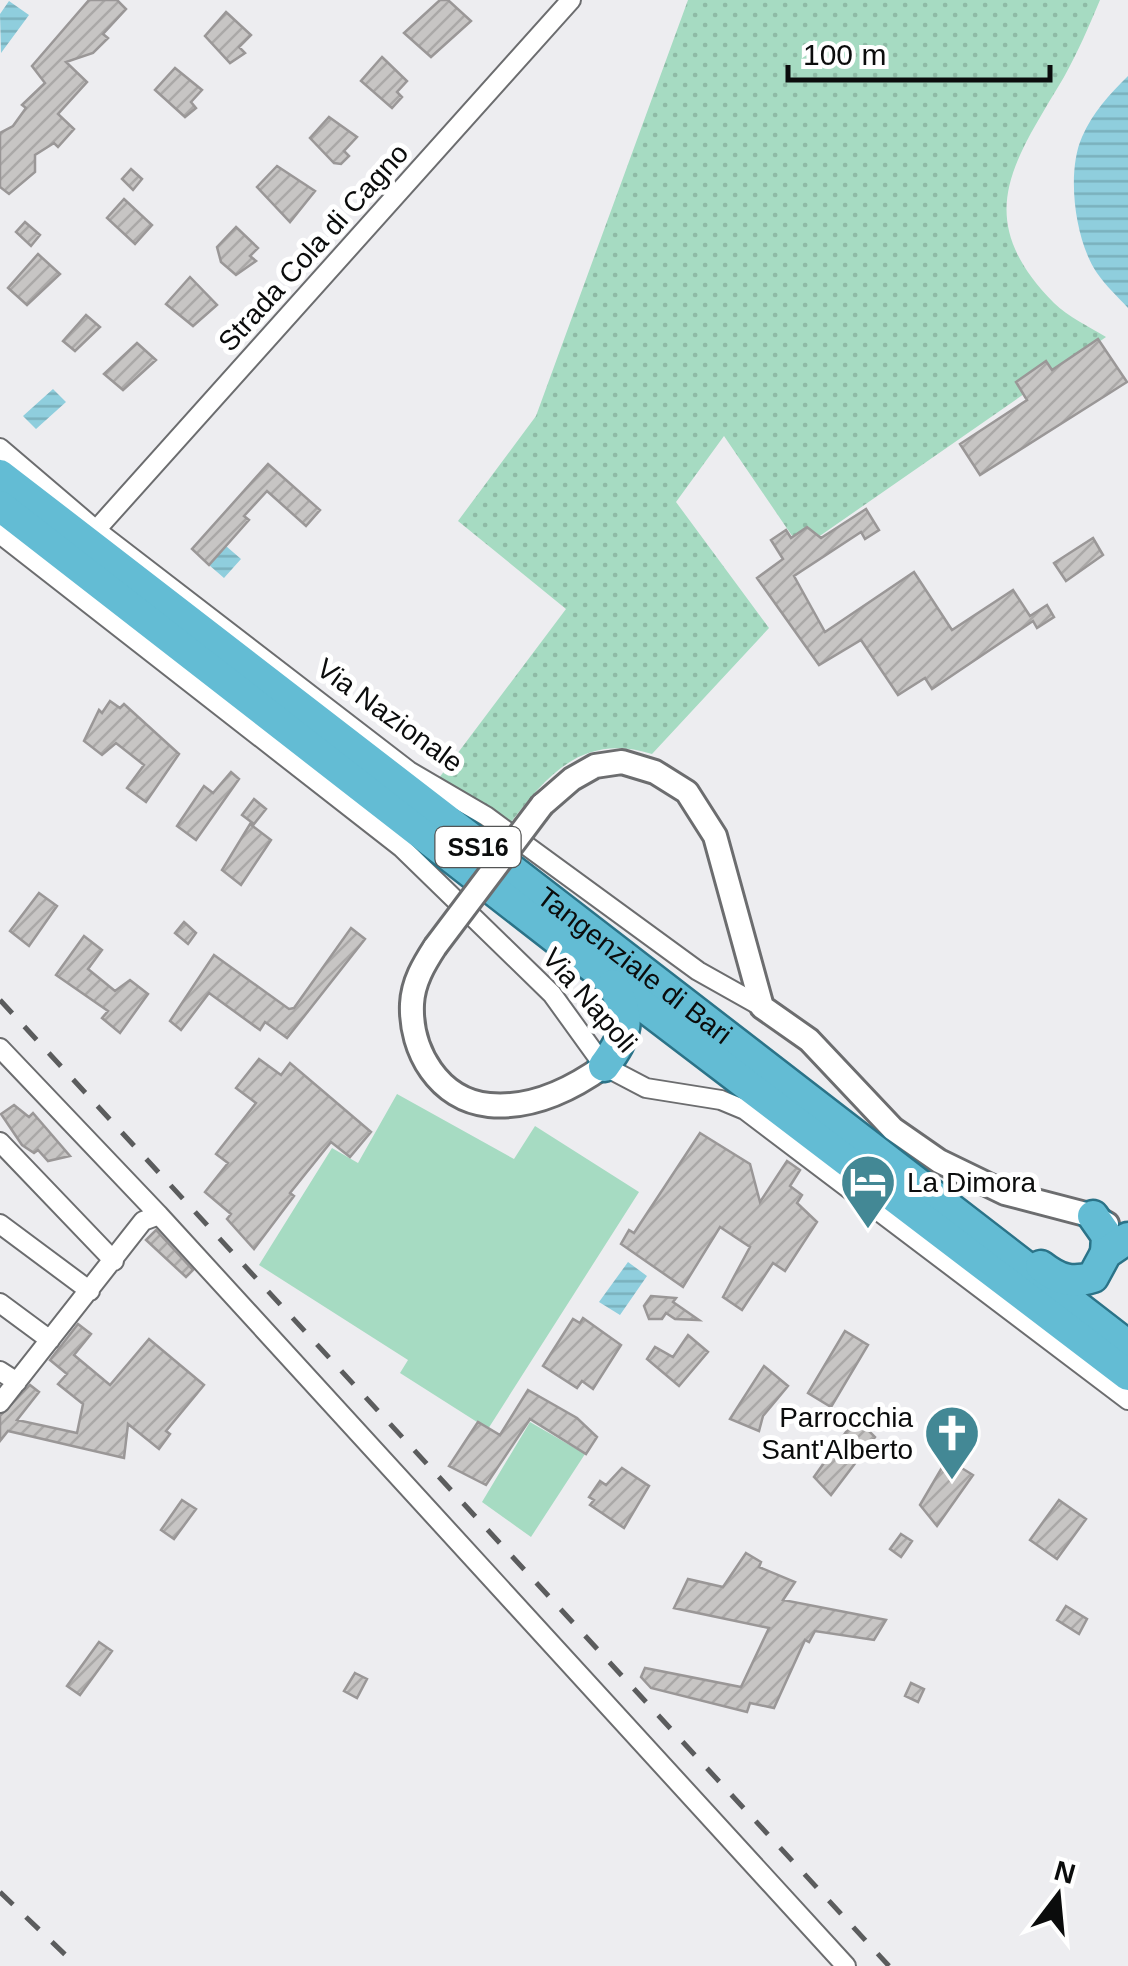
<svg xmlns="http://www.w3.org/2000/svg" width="1128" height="1966" viewBox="0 0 1128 1966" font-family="Arial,sans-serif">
<defs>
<pattern id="grass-dots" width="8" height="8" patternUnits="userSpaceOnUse" patternTransform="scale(2.5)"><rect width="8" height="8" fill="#a6dbc2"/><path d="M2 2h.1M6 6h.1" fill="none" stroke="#8ebba6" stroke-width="1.8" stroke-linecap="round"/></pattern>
<pattern id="water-rules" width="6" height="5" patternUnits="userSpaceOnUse" patternTransform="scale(2.5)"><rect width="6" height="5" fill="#8fcedd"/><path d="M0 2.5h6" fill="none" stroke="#7ab0bc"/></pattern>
<pattern id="building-hatch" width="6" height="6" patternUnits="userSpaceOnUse" patternTransform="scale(2.5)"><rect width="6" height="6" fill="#c7c5c4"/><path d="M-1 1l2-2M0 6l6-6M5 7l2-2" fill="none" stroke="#aaa8a7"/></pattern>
</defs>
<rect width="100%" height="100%" fill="#ededf0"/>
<path fill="url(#grass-dots)" d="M688,0H1100C1089,26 1078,52 1064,77C1013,163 970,218 1054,303C1068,317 1090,327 1106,337L801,549L724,436L676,502L769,628L652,754C577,731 542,782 501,835L433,786L566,609L458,521L536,416Z"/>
<path fill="#a6dbc2" d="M397,1094L514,1159L535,1126L639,1192L488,1429L400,1373L408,1360L259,1265L332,1148L358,1163Z
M530,1422L585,1454L531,1537L482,1502Z"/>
<path fill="url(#water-rules)" d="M9,1L29,15L1,53L0,14Z
M1128,76V308C1118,297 1106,286 1097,273C1075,241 1066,173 1082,137C1093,112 1109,95 1128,76Z
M53,389L66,402L36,429L23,416Z
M226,546L241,559L224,578L209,565Z
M628,1262L647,1276L620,1315L599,1302Z"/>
<path fill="url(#building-hatch)" stroke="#9a9797" stroke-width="2.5" d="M89,0H117L126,9L103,34L108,38L93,53L66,62L87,82L58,114L74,129L58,147L54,143L35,155V172L9,194L0,187V133L13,126L26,108L22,105L45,83L32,66Z
M440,0H448L471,21L431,57L404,33Z
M226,12L251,35L239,47L245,53L230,63L205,36Z
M382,57L407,81L397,92L402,97L392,108L361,81Z
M175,68L202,90L191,102L196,108L185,117L155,90Z
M329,117L357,137L344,151L349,156L341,164L334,163L310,138Z
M277,166L315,191L290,222L257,187Z
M131,169L142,179L133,190L122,179Z
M124,199L152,225L135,244L107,218Z
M25,222L40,235L31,246L16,232Z
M236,227L258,248L250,256L256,261L236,275L221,262L217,247Z
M38,254L60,274L27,305L8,288Z
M190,277L217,305L193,326L166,304Z
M86,315L100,327L75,351L63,341Z
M1098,339L1127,382L980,475L960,444L1027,400L1016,382L1046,361L1052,370Z
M137,343L156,360L123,390L104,374Z
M268,464L320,510L306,526L267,491L244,516L249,520L209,565L192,549Z
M866,509L879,530L865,539L861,532L794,576L825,632L914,572L952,630L1013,590L1030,616L1047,605L1054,617L1037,628L1033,621L932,689L925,678L898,695L861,640L819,665L757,578L783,559L771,540L786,530L791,538L807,527L821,538Z
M1093,538L1103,555L1066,581L1054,563Z
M110,701L120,708L124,704L179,754L146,802L127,788L144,765L116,743L102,755L84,741L99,710L102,713Z
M231,772L239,779L196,840L177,826L204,786L213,793Z
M254,799L266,809L254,824L242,815Z
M250,824L271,840L241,885L222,870Z
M39,893L57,906L29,946L10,931Z
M184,922L196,933L188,944L175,933Z
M351,928L365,939L287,1038L265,1022L260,1030L209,993L181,1030L170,1021L214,955L289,1009L294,1008Z
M84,936L102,950L88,969L115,991L130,980L148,994L120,1033L102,1018L108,1011L56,975Z
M259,1059L281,1075L290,1063L371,1132L350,1157L331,1142L290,1193L294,1196L254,1249L227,1219L231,1214L205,1192L228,1163L216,1154L256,1103L236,1088Z
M14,1105L29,1117L33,1113L70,1156L48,1161L38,1150L34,1153L22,1145L1,1114Z
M700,1133L750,1164L760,1202L787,1161L800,1170L790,1186L802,1195L797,1203L817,1222L785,1271L773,1263L742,1310L723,1297L750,1247L720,1227L683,1287L621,1244L629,1230L634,1233Z
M156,1230L193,1270L186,1277L146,1240Z
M651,1296L676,1298L673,1302L699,1320L675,1319L666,1313L662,1319H649L644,1306Z
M583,1318L621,1345L593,1389L582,1381L577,1388L543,1366L573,1319L580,1323Z
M78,1324L91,1334L74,1355L110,1385L149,1339L204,1385L166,1431L170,1434L159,1449L128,1424L124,1458L8,1431L0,1441V1416L30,1385L39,1392L17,1420L77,1433L83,1404L58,1384L67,1374L50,1360Z
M845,1331L868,1345L831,1407L808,1393Z
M688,1335L708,1352L679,1386L647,1359L655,1347L673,1357Z
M764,1366L788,1386L763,1416L759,1431L730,1419Z
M528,1390L577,1418L597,1437L586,1454L530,1419L486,1485L449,1466L478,1422L500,1435Z
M856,1418L875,1437L831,1495L814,1477Z
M947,1459L973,1475L937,1526L920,1505Z
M622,1468L649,1486L624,1528L590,1505L594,1500L589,1497L600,1481L606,1485Z
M182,1500L196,1509L174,1539L161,1530Z
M1059,1500L1086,1519L1057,1559L1030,1540Z
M901,1534L912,1541L901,1557L890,1549Z
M746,1553L761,1562L759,1567L795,1582L783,1600L886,1620L874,1640L815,1631L809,1642L805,1640L774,1708L750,1703L747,1712L651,1688L641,1677L645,1668L741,1687L769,1628L674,1608L688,1579L723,1587Z
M1066,1606L1087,1619L1079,1634L1057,1620Z
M99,1642L112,1651L80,1695L67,1686Z
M355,1673L367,1679L357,1698L344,1691Z
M911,1683L924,1689L918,1702L905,1696Z"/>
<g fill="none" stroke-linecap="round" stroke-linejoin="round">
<g stroke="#6c6d6f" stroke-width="22">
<path id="minor" d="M0,448L96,530L409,771L486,816L698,971L762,1007
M96,530L571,0
M0,534L402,848L552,994L604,1066L646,1088L721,1100L745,1110L1128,1400
M0,1048L159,1215
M0,1142L114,1261
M0,1224L90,1291
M0,1303L50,1340
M0,1371L17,1382
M0,1403L143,1221L159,1215L846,1966"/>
</g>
<g stroke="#6c6d6f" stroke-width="28">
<path id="tertiary" d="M542,805L572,779L595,766L622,762L655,772L687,792L715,836L762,1007L809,1040L893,1129L939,1161L1005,1193L1093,1216L1107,1224
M435,947C424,964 413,982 412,1004C410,1051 439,1100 489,1105C531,1109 572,1089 604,1066"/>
</g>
<g stroke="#2b7388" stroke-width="35">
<g id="trunk">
<path id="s1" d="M0,475L1128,1346"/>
<path d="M0,506L612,982L1128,1375"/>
<path d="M604,1066C627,1035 632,1019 613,985"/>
<path d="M1093,1216L1107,1236L1106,1253"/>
<path d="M1041,1266C1059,1280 1072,1284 1093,1277L1106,1253L1128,1238"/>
</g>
</g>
<use href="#minor" stroke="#fff" stroke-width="18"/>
<use href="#tertiary" stroke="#fff" stroke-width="22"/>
<use href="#trunk" stroke="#63bcd4" stroke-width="30"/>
<path stroke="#5b5c5d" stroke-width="5" stroke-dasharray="18 18" stroke-linecap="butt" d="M0,1000L889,1966
M0,1892L77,1966"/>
<g stroke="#6c6d6f" stroke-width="28" stroke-linecap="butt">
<path id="tertiary-bridge" d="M435,947L542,805"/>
</g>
<use href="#tertiary-bridge" stroke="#fff" stroke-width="22"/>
</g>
<defs>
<g id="hotel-pin" transform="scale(2.875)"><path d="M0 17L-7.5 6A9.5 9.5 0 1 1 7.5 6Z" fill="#438895" stroke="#fff"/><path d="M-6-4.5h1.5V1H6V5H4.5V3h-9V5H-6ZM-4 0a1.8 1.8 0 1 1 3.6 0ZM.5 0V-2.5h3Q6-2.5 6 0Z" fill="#fff"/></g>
<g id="church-pin" transform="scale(2.875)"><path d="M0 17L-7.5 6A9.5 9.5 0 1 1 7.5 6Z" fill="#438895" stroke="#fff"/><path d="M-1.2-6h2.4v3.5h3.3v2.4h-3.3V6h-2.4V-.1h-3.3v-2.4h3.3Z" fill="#fff"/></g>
</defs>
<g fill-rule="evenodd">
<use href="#hotel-pin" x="868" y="1182"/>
<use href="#church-pin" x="952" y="1433"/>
</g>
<g text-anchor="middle" stroke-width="10" stroke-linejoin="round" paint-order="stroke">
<rect fill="#fff" stroke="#545555" stroke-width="2.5" x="435.5" y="827" width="85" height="40" rx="8"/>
<g font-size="25" font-weight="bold" fill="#0b0c0c">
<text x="478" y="856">SS16</text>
</g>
<g font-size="28" fill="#0b0c0c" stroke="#fff">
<text transform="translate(313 247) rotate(-48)" y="10">Strada Cola di Cagno</text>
<text transform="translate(390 715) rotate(36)" y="10">Via Nazionale</text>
<text dy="10" stroke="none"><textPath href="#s1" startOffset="802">Tangenziale di Bari</textPath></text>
<text transform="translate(590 1000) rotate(49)" y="10">Via Napoli</text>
</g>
<g font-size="28" fill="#0b0c0c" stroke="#fff" text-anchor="start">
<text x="907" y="1192">La Dimora</text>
<text x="913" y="1427" text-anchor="end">Parrocchia<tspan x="913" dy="32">Sant'Alberto</tspan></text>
</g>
</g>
<g transform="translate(1058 1896) rotate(16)" stroke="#ffffff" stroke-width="8" paint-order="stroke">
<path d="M0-8L18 38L0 25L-18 38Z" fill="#0b0c0c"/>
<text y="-15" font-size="28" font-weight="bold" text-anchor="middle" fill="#0b0c0c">N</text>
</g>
<path d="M788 65v15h262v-15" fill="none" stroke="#0b0c0c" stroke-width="5"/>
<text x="803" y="65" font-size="30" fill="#0b0c0c" stroke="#ffffff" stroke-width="8" paint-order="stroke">100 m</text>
</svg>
